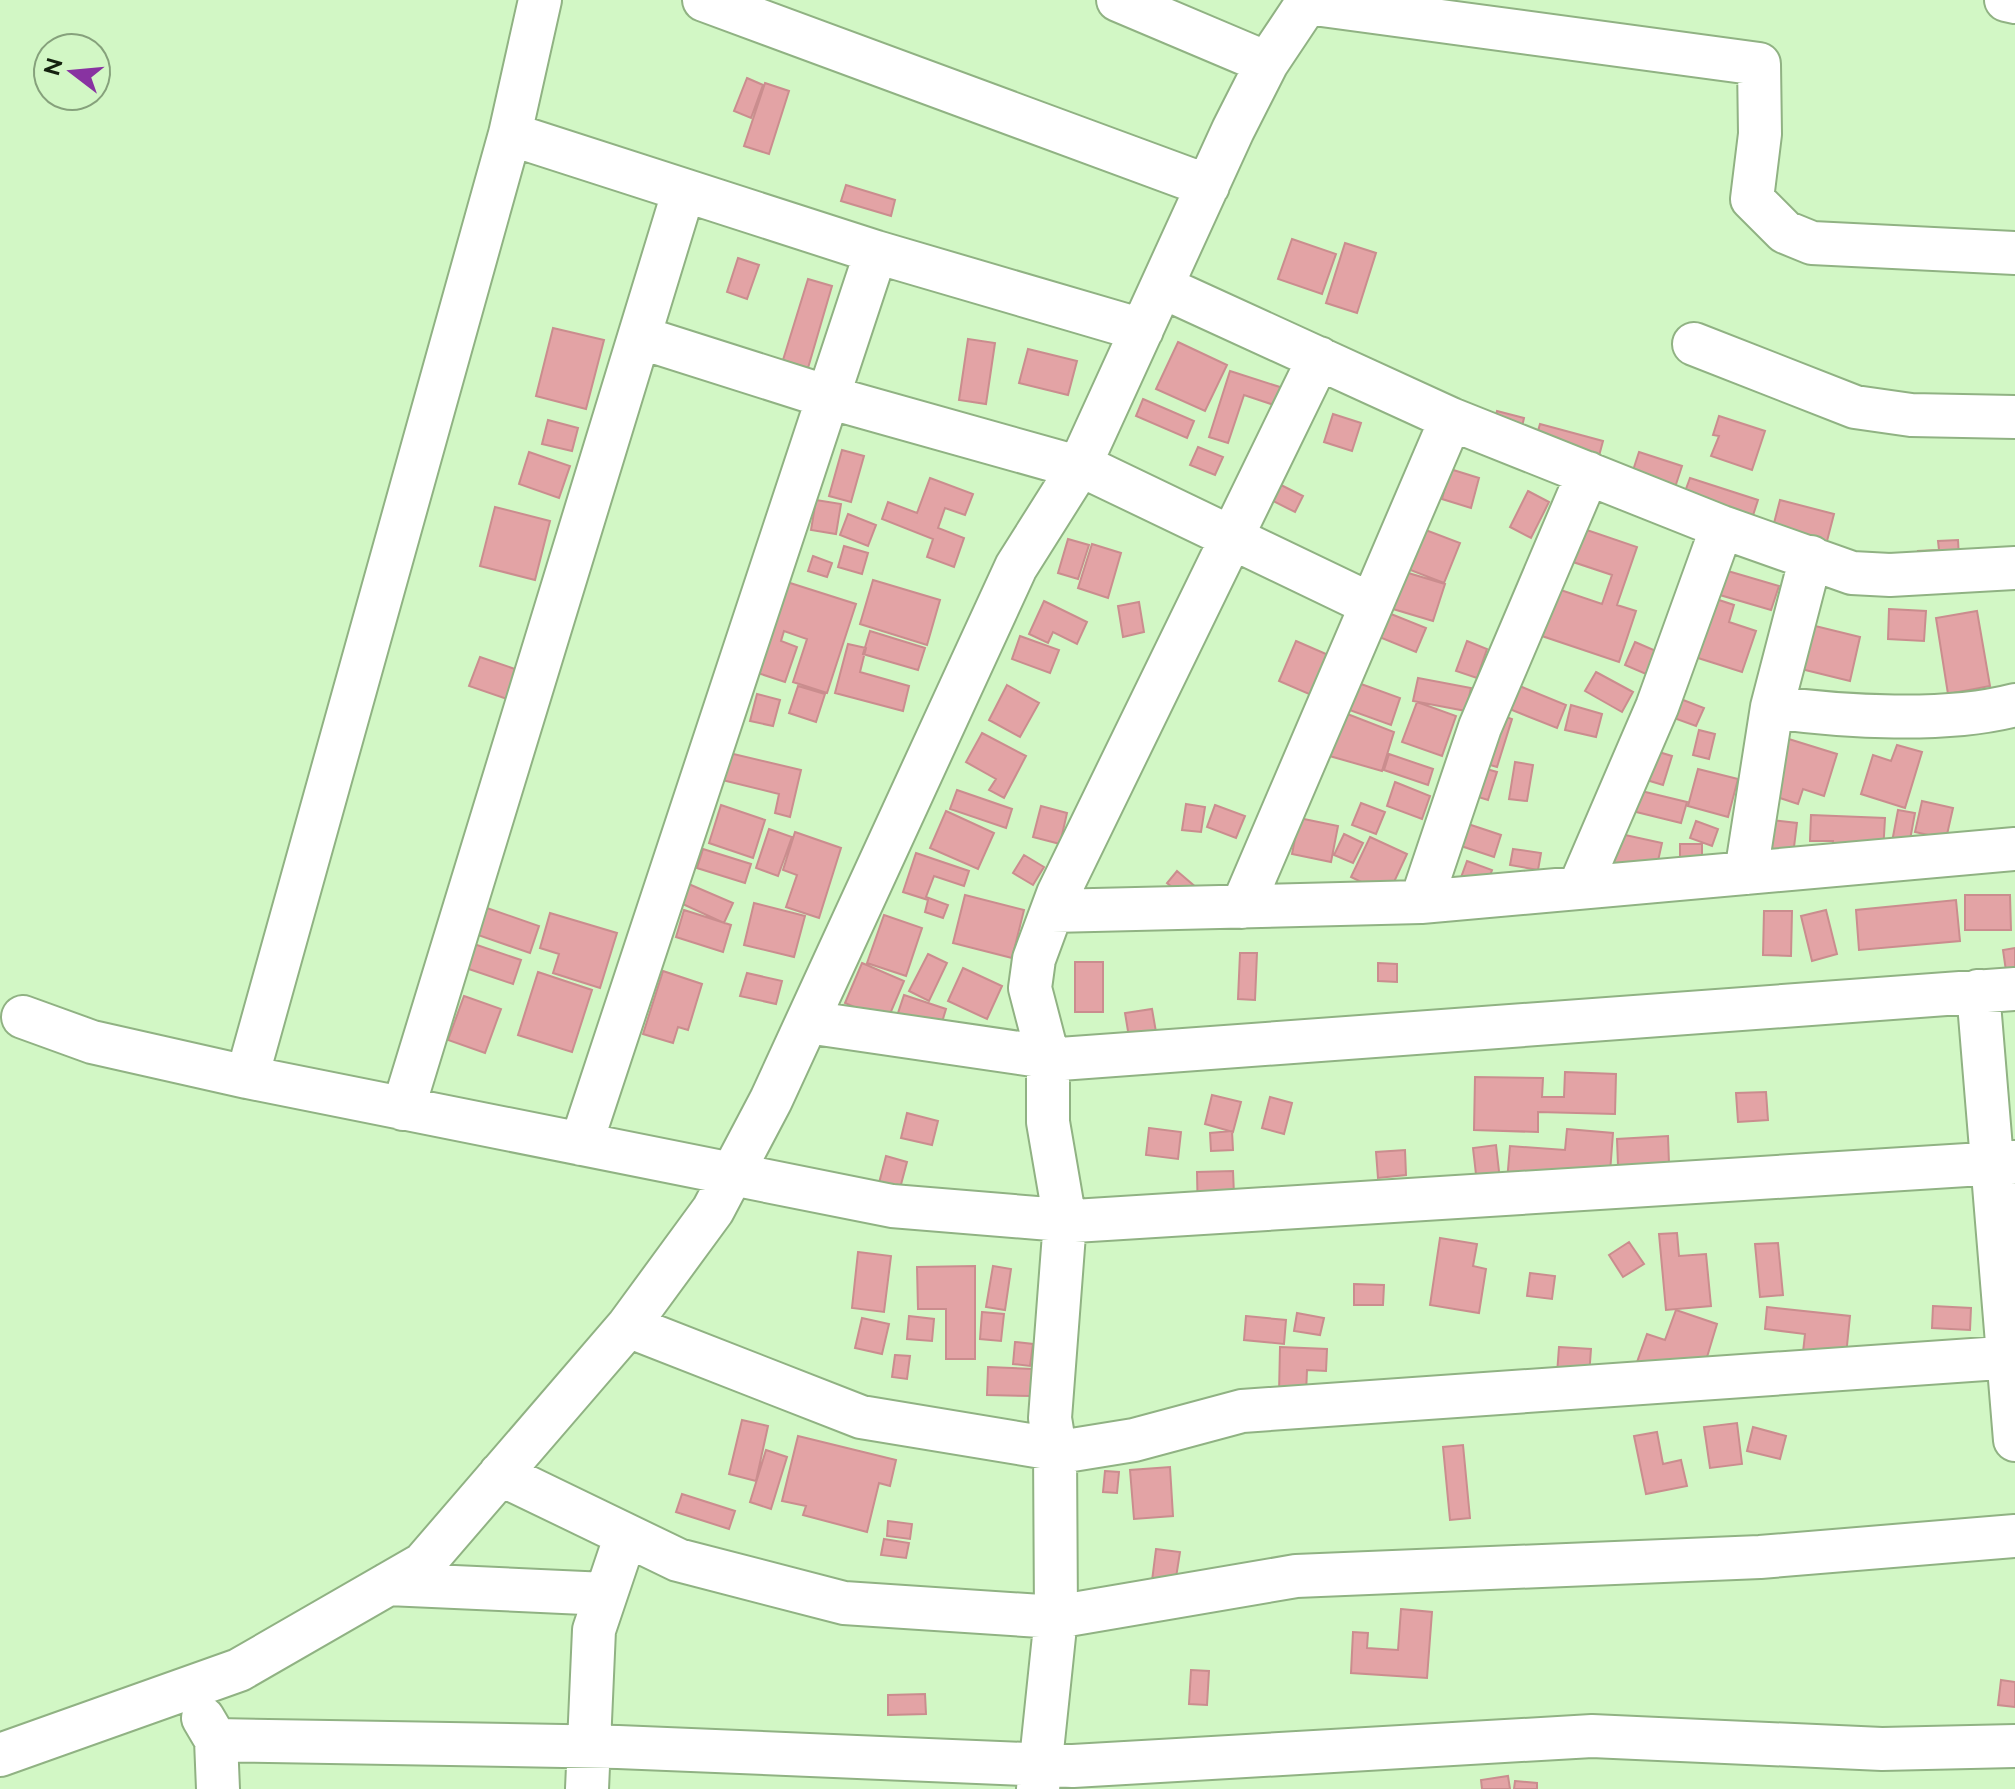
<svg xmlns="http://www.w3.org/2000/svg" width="2015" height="1789" viewBox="0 0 2015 1789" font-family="Raleway,sans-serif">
<rect width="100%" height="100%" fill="#d2f7c5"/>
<path fill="#e3a3a5" stroke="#ca8d8e" stroke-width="2" d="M747,78L763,85L751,118L734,111Z
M765,83L789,91L769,154L744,146Z
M846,185L895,200L891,216L841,201Z
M1292,239L1336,254L1322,294L1278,279Z
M1345,243L1376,253L1357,313L1326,303Z
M738,258L759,265L747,299L727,292Z
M808,279L832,286L808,368L783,360Z
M553,328L604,340L586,409L536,396Z
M968,339L995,343L986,404L959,400Z
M1178,342L1227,365L1205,411L1156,389Z
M1028,349L1077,361L1068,395L1019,383Z
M1230,371L1283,388L1277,406L1244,395L1228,443L1209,437Z
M1143,399L1194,421L1187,438L1136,416Z
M1497,411L1524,418L1518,444L1490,437Z
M1333,414L1361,423L1352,451L1324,442Z
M1719,416L1765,431L1752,470L1711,456L1719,436L1713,435Z
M548,420L578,428L572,451L542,444Z
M1540,424L1603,441L1592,482L1532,452Z
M1198,447L1223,457L1215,475L1190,465Z
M842,450L864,456L851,502L829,496Z
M529,452L570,466L559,498L519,484Z
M1639,452L1682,466L1665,518L1622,504Z
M1450,469L1479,478L1471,508L1442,499Z
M930,478L973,494L965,515L945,508L938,528L964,538L954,567L927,557L933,539L882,519L888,502L917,513Z
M1690,478L1758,500L1745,540L1683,497Z
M1279,484L1303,496L1295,512L1271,500Z
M1528,491L1549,502L1531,538L1510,527Z
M816,500L841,504L836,534L811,530Z
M1780,500L1834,514L1820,568L1766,554Z
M495,507L550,521L535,580L480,566Z
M848,514L876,525L868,546L840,535Z
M1415,526L1460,543L1444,583L1400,566Z
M1575,526L1637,547L1617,605L1636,611L1619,662L1533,633L1549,586L1602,604L1612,575L1564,559Z
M1068,539L1089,545L1078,579L1058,573Z
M1958,540L1960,577L1920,580L1918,551L1939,550L1938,541Z
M1092,544L1121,553L1108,598L1078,588Z
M844,546L868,553L862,574L838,567Z
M813,556L832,563L827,577L808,571Z
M1395,569L1445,584L1433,621L1383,606Z
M1721,569L1779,586L1771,610L1713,593Z
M873,580L940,600L927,645L860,624Z
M787,582L856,604L827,693L793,682L807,639L784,631L781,641L797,647L785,682L758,673Z
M1713,598L1734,605L1729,622L1756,631L1742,672L1695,657Z
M1044,601L1087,622L1077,644L1053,632L1048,643L1029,634Z
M1139,602L1144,632L1123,637L1118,606Z
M1376,608L1426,628L1416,652L1367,632Z
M1889,609L1926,611L1924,641L1888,639Z
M1977,611L1990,686L1948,694L1936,618Z
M1807,624L1860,637L1850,681L1797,668Z
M870,631L925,648L918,670L863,654Z
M1020,636L1059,650L1050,673L1012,659Z
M1296,641L1333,657L1316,697L1279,681Z
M1467,641L1487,649L1477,678L1456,671Z
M1635,642L1656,651L1646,674L1625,665Z
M848,644L866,648L860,672L909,686L903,711L835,693Z
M480,657L518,670L507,699L469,686Z
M1596,672L1633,692L1622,712L1585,691Z
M1418,678L1471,688L1466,711L1413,701Z
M1350,680L1400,698L1391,725L1341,707Z
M1007,685L1039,703L1020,737L989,720Z
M1517,685L1566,705L1557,728L1507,708Z
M798,686L825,694L816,722L789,713Z
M757,694L780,700L773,726L750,721Z
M1678,698L1704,708L1696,726L1671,717Z
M1417,702L1456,716L1442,756L1402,742Z
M1571,705L1602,714L1596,737L1565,730Z
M1332,708L1394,732L1382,771L1319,753Z
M1495,713L1512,719L1497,767L1480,762Z
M1699,730L1715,734L1709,759L1693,755Z
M982,733L1026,756L1004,798L989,790L996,779L966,762Z
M1779,736L1837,754L1824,796L1803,789L1798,804L1771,795Z
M1897,745L1922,752L1905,808L1861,794L1873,755L1891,761Z
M1649,749L1672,756L1663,785L1640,778Z
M725,752L801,770L790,817L775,813L779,794L718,779Z
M1389,754L1433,769L1428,785L1384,770Z
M1515,762L1533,765L1527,801L1509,799Z
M1476,766L1497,772L1488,800L1466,793Z
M1698,769L1738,779L1728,817L1688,806Z
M1395,782L1430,796L1422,819L1387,806Z
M1633,789L1687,802L1681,823L1628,810Z
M957,790L1012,809L1006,828L950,809Z
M1922,801L1953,808L1946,839L1915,832Z
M1361,803L1385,812L1376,834L1352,825Z
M1186,804L1205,807L1201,832L1182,830Z
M721,805L765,820L753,858L709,843Z
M1215,805L1245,816L1236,838L1207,827Z
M1041,806L1067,813L1060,844L1033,837Z
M1898,810L1915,813L1909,845L1892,842Z
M946,811L994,833L978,869L930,848Z
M1811,815L1885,818L1883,853L1833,852V841H1810Z
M1299,818L1338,826L1331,862L1292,854Z
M1763,819L1797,823L1790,879L1757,875Z
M1696,821L1718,829L1712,846L1690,838Z
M1462,822L1501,835L1494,857L1455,844Z
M769,829L792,837L778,876L756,868Z
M795,832L841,848L819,918L786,907L797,875L783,870Z
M1616,833L1662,843L1656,870L1605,879Z
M1344,834L1363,843L1353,863L1334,855Z
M1370,837L1407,854L1388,895L1351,877Z
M1680,844H1702V876L1680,875Z
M703,849L751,864L745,883L697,868Z
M1513,849L1541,853L1538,870L1510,865Z
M916,853L969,871L964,886L934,876L926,897L948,905L943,918L925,912L928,900L903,892Z
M1024,855L1044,867L1033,885L1013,873Z
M1467,861L1492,870L1484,892L1459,883Z
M1177,871L1198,889L1189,901L1167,883Z
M684,882L733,903L724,923L676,901Z
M965,895L1024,910L1012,958L953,943Z
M1965,895H2010L2011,930H1965Z
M1956,900L1960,941L1859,950L1856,910Z
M754,903L805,916L794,957L744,945Z
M484,907L539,926L530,953L475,934Z
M684,910L731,925L723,952L676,937Z
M1826,910L1837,954L1812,961L1801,916Z
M1764,911H1792L1791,956L1763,955Z
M550,913L617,933L600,988L553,973L559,954L540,948Z
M884,915L922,928L906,976L867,963Z
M471,943L521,960L513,984L463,967Z
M2015,948V983L2008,985L2003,950Z
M1240,953H1257L1255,1000L1238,999Z
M928,954L947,963L929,1001L909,991Z
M1075,962H1103V1012H1075Z
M862,963L904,981L887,1021L845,1003Z
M1378,963L1397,964V982L1378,981Z
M963,968L1002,986L987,1019L948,1001Z
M663,971L702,984L688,1030L678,1027L673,1043L643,1034Z
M538,972L592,990L572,1052L518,1035Z
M747,973L782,981L776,1004L740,996Z
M904,995L946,1009L939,1032L896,1019Z
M464,996L501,1009L485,1053L448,1040Z
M1152,1009L1156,1032L1129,1037L1125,1013Z
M1565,1072L1616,1074L1615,1114L1538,1112V1132L1474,1130L1475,1077L1543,1078L1542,1097H1564Z
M1766,1092L1768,1120L1738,1122L1736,1093Z
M1212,1095L1241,1102L1233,1132L1205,1124Z
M1270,1097L1292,1103L1284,1134L1262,1128Z
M907,1113L938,1121L932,1145L901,1138Z
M1149,1128L1181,1132L1178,1159L1146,1155Z
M1567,1129L1613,1133L1609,1186L1506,1193L1510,1146L1565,1150Z
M1232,1131L1233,1150L1211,1151L1210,1133Z
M1668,1136L1670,1190L1619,1192L1617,1139Z
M1496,1145L1501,1189L1478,1192L1473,1148Z
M1405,1150L1406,1175L1378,1178L1376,1152Z
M886,1156L907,1162L899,1192L878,1187Z
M1233,1171L1235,1218L1198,1219L1197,1172Z
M1677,1233L1679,1256L1706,1254L1711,1306L1666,1310L1659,1234Z
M1440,1238L1477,1244L1473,1266L1486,1269L1479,1313L1430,1305Z
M1629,1242L1644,1264L1623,1277L1609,1255Z
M1778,1243L1783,1295L1760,1297L1755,1244Z
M858,1252L891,1256L884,1312L852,1308Z
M975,1266V1359H946V1309H918L917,1267Z
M993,1266L1011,1269L1005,1310L986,1307Z
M1530,1273L1555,1276L1552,1299L1527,1296Z
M1354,1284L1384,1285L1383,1305H1354Z
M1933,1306L1971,1308L1970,1330L1932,1328Z
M1767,1307L1850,1316L1844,1375L1801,1370L1805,1334L1765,1329Z
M1676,1310L1717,1324L1698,1387L1636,1365L1647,1334L1665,1340Z
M982,1312L1004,1314L1001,1341L980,1339Z
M1297,1313L1324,1318L1320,1335L1294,1331Z
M909,1316L934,1319L932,1341L907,1339Z
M1246,1316L1286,1320L1284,1344L1244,1340Z
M862,1318L889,1324L882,1354L855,1348Z
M1015,1342L1033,1344L1030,1366L1013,1364Z
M1280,1347L1327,1349L1326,1371L1307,1370L1306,1395L1279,1394Z
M1559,1347L1591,1349L1589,1376L1557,1374Z
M895,1355L910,1356L907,1379L892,1377Z
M988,1367L1033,1369L1032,1396L987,1395Z
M742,1420L768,1426L756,1481L729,1474Z
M1737,1423L1742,1464L1710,1468L1704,1427Z
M1753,1427L1786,1436L1780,1459L1747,1451Z
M1657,1432L1663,1464L1681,1460L1687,1486L1646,1494L1634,1436Z
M798,1436L896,1460L890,1486L879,1483L867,1532L803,1515L806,1506L782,1501Z
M1463,1445L1470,1518L1450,1520L1443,1447Z
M766,1450L787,1457L771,1509L750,1502Z
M1170,1467L1173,1516L1134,1519L1130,1470Z
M1105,1471L1119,1472L1117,1493L1103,1492Z
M682,1494L735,1511L729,1529L676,1512Z
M888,1521L912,1524L910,1539L887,1536Z
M884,1539L909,1543L906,1558L881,1555Z
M1156,1549L1180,1552L1175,1584L1152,1581Z
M1401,1609L1432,1612L1427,1678L1351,1673L1353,1632L1368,1633L1367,1648L1398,1650Z
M1191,1670L1209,1671L1207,1705L1189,1704Z
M2001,1680L2015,1682V1707L1998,1705Z
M925,1694L926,1714L888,1715V1695Z
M1508,1776L1510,1789H1482L1481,1780Z
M1515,1781L1537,1783V1789H1514Z"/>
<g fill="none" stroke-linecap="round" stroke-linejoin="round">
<g stroke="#90b283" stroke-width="46">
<path id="minor" d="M704,0L1208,186
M1118,0L1267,63
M1305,0L1307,3L1759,64L1760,134L1752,199L1785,232L1812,243L2015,253
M2006,0L2015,2
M510,134L876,252L1142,330
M1180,295L1451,419L1722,527L1852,573L1890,575L2015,568
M639,337L828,397L1095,472L1370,604
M1694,344L1855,407L1911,415L2015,417
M1772,707C1843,717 1946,723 2015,705
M1746,873L1772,707L1811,557
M1579,888L1657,707L1722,527
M1421,902L1480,727L1588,473
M1242,907L1451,419
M1052,911L1421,902L2015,849
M1978,991L2015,1440
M23,1017L92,1042L247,1077L892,1206L1074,1221L2015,1162
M821,1024L1060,1059L2015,989
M247,1077L510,134L540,0
M403,1109L684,190
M581,1144L876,252
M628,1326L861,1417L1066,1451L1134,1440L1242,1411L2015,1357
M500,1474L678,1560L844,1603L1056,1617L1296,1576L1760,1557L2015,1536
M388,1584L606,1594
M203,1718L216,1740L218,1789
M216,1740L618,1747L1073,1766L1592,1736L1882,1749L2015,1746
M0,1755L239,1670L423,1564L628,1326L713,1210L771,1100L1016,567L1079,467L1233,130L1267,63L1309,0
M587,1789L594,1630L626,1535
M1038,1789L1056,1617L1055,1449L1050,1418L1065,1221L1048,1122V1057L1030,988L1034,959L1058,894L1319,358"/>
</g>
<use href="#minor" stroke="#fff" stroke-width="42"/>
</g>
<g transform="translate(72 72) rotate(286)"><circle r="38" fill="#d2f7c5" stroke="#86a17c" stroke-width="2"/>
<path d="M0-6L14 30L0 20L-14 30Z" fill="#8833a1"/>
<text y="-12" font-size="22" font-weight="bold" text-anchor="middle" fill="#14210f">N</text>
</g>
</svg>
